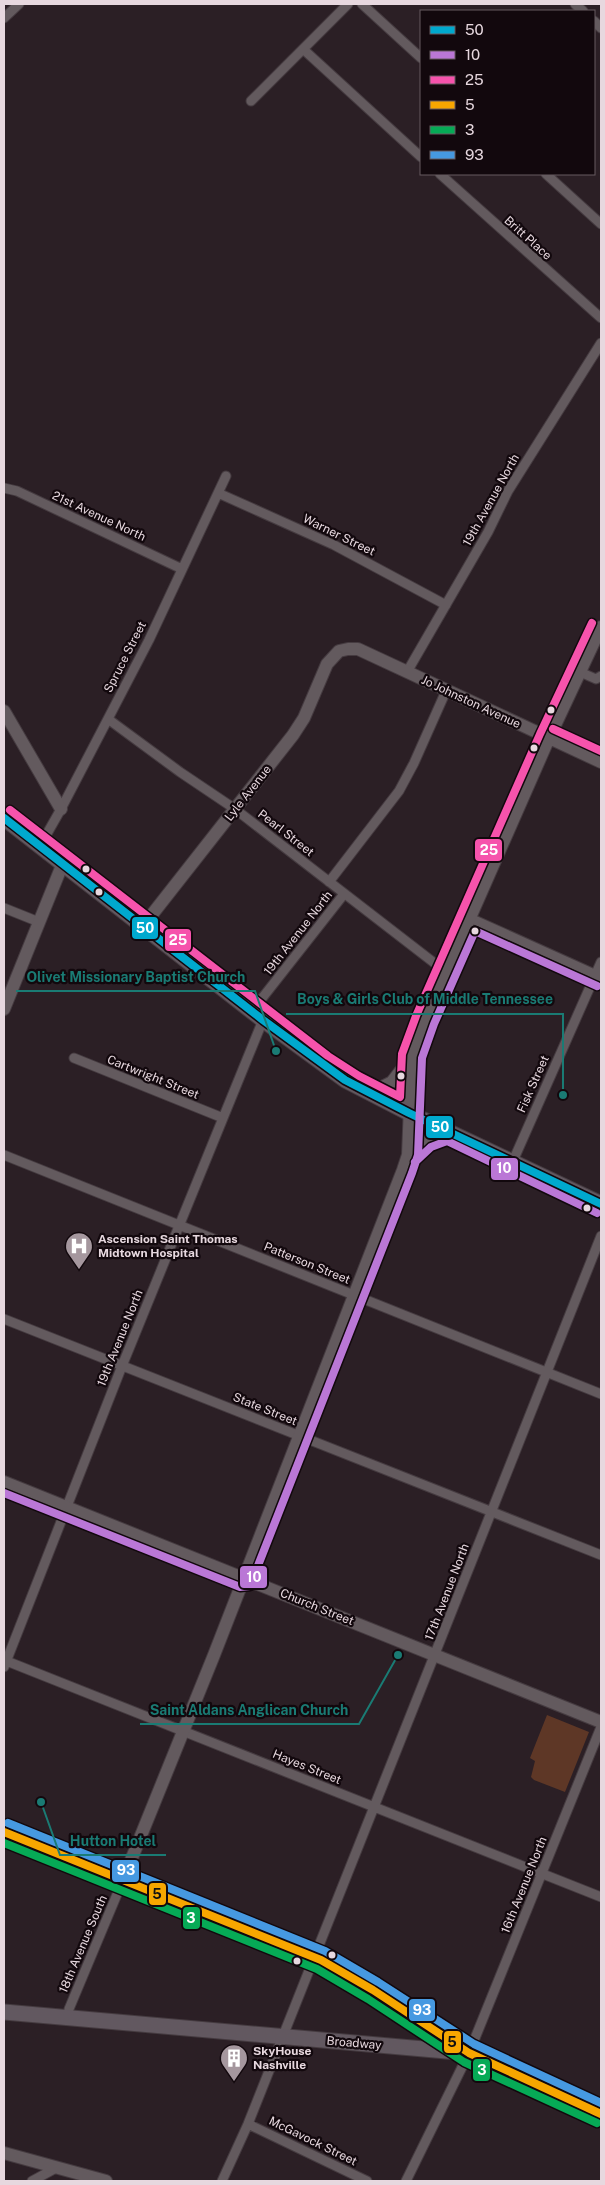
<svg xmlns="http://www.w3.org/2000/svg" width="605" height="2185" viewBox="0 0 605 2185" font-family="'Public Sans',sans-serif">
<rect width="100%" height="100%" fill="#2b1f25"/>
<path fill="#5e3726" d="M547,1715L589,1732L565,1792L534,1780L531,1777L535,1761L530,1758Z"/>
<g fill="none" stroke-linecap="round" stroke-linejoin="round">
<g stroke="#453b40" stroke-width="11">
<path id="street" d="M362,4L421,58
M575,4L583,11
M4,18L19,4
M594,21L601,28
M303,49L421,157
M251,101L348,4
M440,174L601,318
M546,174L601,224
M4,488L17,491L182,569
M218,493L334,545L446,605
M407,672L488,532L508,491L601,343
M580,672L596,679L601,676
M108,719L180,772L235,809L446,972
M40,846L61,809L149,640L226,476
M329,882L399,791L414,763L446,691
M4,908L39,922
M470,918L601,977
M252,1011L344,894
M74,1058L223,1118
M4,1155L601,1394
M513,1161L601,962
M4,1319L601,1555
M4,1660L601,1897
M4,1667L122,1366L263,1020
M68,2018L69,2009L123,1880
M248,2124L367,2181
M32,2181L56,2168
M222,2181L248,2124L601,1236
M406,2181L469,2053L601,1727"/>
</g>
<g stroke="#453b40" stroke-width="14">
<path id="secondary" d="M4,711L61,809
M143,926L293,735L304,718L327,664L339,651L348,649H358L601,762
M4,1009L63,863
M370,1093L392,1082L412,1056
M408,1155C420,1141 430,1133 448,1131
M4,1482L601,1722
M123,1880L214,1655L403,1170L408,1155L412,1056L425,1020L549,738L601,627
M4,2153L106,2181"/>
</g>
<g stroke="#453b40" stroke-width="17">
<path id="primary" d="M4,818L263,1020L345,1080L409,1113L601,1204
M4,1832L321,1960L373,1990L468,2052
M4,2012L469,2053L601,2114"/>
</g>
<use href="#street" stroke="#635a5e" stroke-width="9"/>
<use href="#secondary" stroke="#635a5e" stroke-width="12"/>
<use href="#primary" stroke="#625860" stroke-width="15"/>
<g stroke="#12080d" stroke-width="11">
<path id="bus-1" d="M4,818L263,1020L345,1080L409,1113L601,1204"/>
</g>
<g stroke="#12080d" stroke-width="11">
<path id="bus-2" d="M415,1162L431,1147L447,1141L597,1213
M4,1493L240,1587L250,1586L412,1173L418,1155L422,1058L434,1024L475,931L597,986"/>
</g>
<g stroke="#12080d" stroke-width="11">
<path id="bus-3" d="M553,729L601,751
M10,810L328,1056L359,1076L400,1097L402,1054L416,1016L540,734L592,623"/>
</g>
<g stroke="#12080d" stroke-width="11">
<path id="bus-4" d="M4,1832L321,1960L373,1990L469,2053L601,2114"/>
</g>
<g stroke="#12080d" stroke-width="11">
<path id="bus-5" d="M4,1843L317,1969L368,1999L464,2062L597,2123"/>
</g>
<g stroke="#12080d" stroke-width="11">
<path id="bus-6" d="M8,1823L325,1951L378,1982L474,2044L601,2103"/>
</g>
<use href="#bus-1" stroke="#00a9ce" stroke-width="8"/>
<use href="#bus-2" stroke="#ba77d6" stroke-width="8"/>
<use href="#bus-3" stroke="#f653ac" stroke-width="8"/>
<use href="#bus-4" stroke="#f7a600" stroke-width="8"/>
<use href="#bus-5" stroke="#06aa56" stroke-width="8"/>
<use href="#bus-6" stroke="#4699e1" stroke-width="8"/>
</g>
<defs>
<g id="hospital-pin" transform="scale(1.4375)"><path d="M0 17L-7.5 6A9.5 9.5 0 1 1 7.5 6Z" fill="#a5979e" stroke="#12080d"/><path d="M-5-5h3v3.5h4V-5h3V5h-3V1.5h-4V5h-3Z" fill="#fff"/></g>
<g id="building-pin" transform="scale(1.4375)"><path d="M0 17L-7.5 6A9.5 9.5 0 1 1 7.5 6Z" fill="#a5979e" stroke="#12080d"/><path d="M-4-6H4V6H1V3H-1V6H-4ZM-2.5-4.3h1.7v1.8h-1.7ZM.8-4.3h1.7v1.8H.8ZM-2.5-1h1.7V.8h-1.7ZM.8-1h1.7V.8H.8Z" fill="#fff"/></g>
</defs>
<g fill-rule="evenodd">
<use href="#hospital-pin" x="79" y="1246"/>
<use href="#building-pin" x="234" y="2058"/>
</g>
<g fill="#e7d8df" stroke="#12080d" stroke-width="2">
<circle cx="551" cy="710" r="4.5"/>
<circle cx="534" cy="748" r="4.5"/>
<circle cx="86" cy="869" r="4.5"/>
<circle cx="99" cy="892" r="4.5"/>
<circle cx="475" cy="931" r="4.5"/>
<circle cx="401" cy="1076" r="4.5"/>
<circle cx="587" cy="1208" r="4.5"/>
<circle cx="332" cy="1955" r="4.5"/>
<circle cx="297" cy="1961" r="4.5"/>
</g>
<g text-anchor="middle" stroke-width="4.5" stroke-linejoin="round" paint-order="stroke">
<g font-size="12" fill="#e7d8df" stroke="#12080d">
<text transform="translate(528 238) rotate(42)" y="4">Britt Place</text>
<text transform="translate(491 500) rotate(-61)" y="4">19th Avenue North</text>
<text transform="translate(99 516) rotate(25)" y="4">21st Avenue North</text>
<text transform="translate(339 535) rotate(26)" y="4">Warner Street</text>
<text transform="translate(125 657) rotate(-63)" y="4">Spruce Street</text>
<text transform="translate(471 702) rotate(25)" y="4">Jo Johnston Avenue</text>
<text transform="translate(248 793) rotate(-52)" y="4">Lyle Avenue</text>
<text transform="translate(286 833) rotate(38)" y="4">Pearl Street</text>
<text transform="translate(298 933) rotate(-52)" y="4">19th Avenue North</text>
<text transform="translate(153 1077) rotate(22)" y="4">Cartwright Street</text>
<text transform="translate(533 1084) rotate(-66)" y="4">Fisk Street</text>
<text transform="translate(307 1263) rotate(22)" y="4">Patterson Street</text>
<text transform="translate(120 1338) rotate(-68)" y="4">19th Avenue North</text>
<text transform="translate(265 1409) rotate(22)" y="4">State Street</text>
<text transform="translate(447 1592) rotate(-69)" y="4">17th Avenue North</text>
<text transform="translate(317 1607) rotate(22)" y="4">Church Street</text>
<text transform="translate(307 1767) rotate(22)" y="4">Hayes Street</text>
<text transform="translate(524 1885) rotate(-68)" y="4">16th Avenue North</text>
<text transform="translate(83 1944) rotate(-67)" y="4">18th Avenue South</text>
<text transform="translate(354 2043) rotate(5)" y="4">Broadway</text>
<text transform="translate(313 2141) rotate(26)" y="4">McGavock Street</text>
</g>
<g font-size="12" font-weight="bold" fill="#e7d8df" stroke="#12080d" text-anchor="start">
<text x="98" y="1243">Ascension Saint Thomas<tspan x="98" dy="14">Midtown Hospital</tspan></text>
<text x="253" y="2055">SkyHouse<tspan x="253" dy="14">Nashville</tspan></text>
</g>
</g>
<path fill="none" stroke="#1a7b74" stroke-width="2" d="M276 1051L255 991H16M563 1095L563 1014H286M398 1655L359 1724H140M41 1802L60 1855H166"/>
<g fill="#1a7b74" stroke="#12080d" stroke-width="2">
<circle cx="276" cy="1051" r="5"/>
<circle cx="563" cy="1095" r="5"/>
<circle cx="398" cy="1655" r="5"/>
<circle cx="41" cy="1802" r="5"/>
</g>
<g font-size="14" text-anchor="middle" font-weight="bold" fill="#1a7b74" stroke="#12080d" stroke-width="4.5" stroke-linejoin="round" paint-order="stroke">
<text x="136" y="982">Olivet Missionary Baptist Church</text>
<text x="425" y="1004">Boys &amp; Girls Club of Middle Tennessee</text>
<text x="249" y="1715">Saint Aldans Anglican Church</text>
<text x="113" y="1846">Hutton Hotel</text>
</g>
<g stroke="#12080d" stroke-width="2">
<rect x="474" y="838" width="29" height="24" rx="5" fill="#f653ac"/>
<rect x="131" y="916" width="28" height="24" rx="5" fill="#00a9ce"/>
<rect x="164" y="928" width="28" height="24" rx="5" fill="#f653ac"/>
<rect x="425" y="1115" width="29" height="24" rx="5" fill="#00a9ce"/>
<rect x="490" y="1157" width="29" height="24" rx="5" fill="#ba77d6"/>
<rect x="239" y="1565" width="29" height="24" rx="5" fill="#ba77d6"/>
<rect x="111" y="1859" width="29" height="24" rx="5" fill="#4699e1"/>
<rect x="148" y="1882" width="19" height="24" rx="5" fill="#f7a600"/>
<rect x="182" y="1906" width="19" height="24" rx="5" fill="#06aa56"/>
<rect x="408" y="1998" width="28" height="24" rx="5" fill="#4699e1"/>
<rect x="443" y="2030" width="19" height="24" rx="5" fill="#f7a600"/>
<rect x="472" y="2058" width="19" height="24" rx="5" fill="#06aa56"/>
</g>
<g font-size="14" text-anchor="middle" font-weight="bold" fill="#fff">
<text x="489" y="855">25</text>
<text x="145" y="933">50</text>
<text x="178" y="945">25</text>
<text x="440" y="1132">50</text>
<text x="504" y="1173">10</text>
<text x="254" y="1582">10</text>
<text x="126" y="1875">93</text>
<text x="191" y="1923">3</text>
<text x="422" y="2015">93</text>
<text x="482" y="2075">3</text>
</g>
<g font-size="14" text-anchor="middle" font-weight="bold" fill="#111">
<text x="157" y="1899">5</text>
<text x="452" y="2047">5</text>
</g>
<rect width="605" height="2185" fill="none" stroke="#e7d8df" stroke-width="10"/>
<rect x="420" y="10" width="175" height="165" fill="#12080d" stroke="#675b61"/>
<rect x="430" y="26" width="25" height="8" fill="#00a9ce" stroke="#675b61"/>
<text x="465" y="35" font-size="15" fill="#e7d8df">50</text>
<rect x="430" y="51" width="25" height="8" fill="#ba77d6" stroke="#675b61"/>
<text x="465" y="60" font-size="15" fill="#e7d8df">10</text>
<rect x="430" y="76" width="25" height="8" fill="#f653ac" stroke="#675b61"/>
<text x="465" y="85" font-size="15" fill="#e7d8df">25</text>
<rect x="430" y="101" width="25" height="8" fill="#f7a600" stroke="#675b61"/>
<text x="465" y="110" font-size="15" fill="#e7d8df">5</text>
<rect x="430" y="126" width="25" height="8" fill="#06aa56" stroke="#675b61"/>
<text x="465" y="135" font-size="15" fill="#e7d8df">3</text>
<rect x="430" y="151" width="25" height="8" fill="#4699e1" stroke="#675b61"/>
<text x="465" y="160" font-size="15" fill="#e7d8df">93</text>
</svg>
